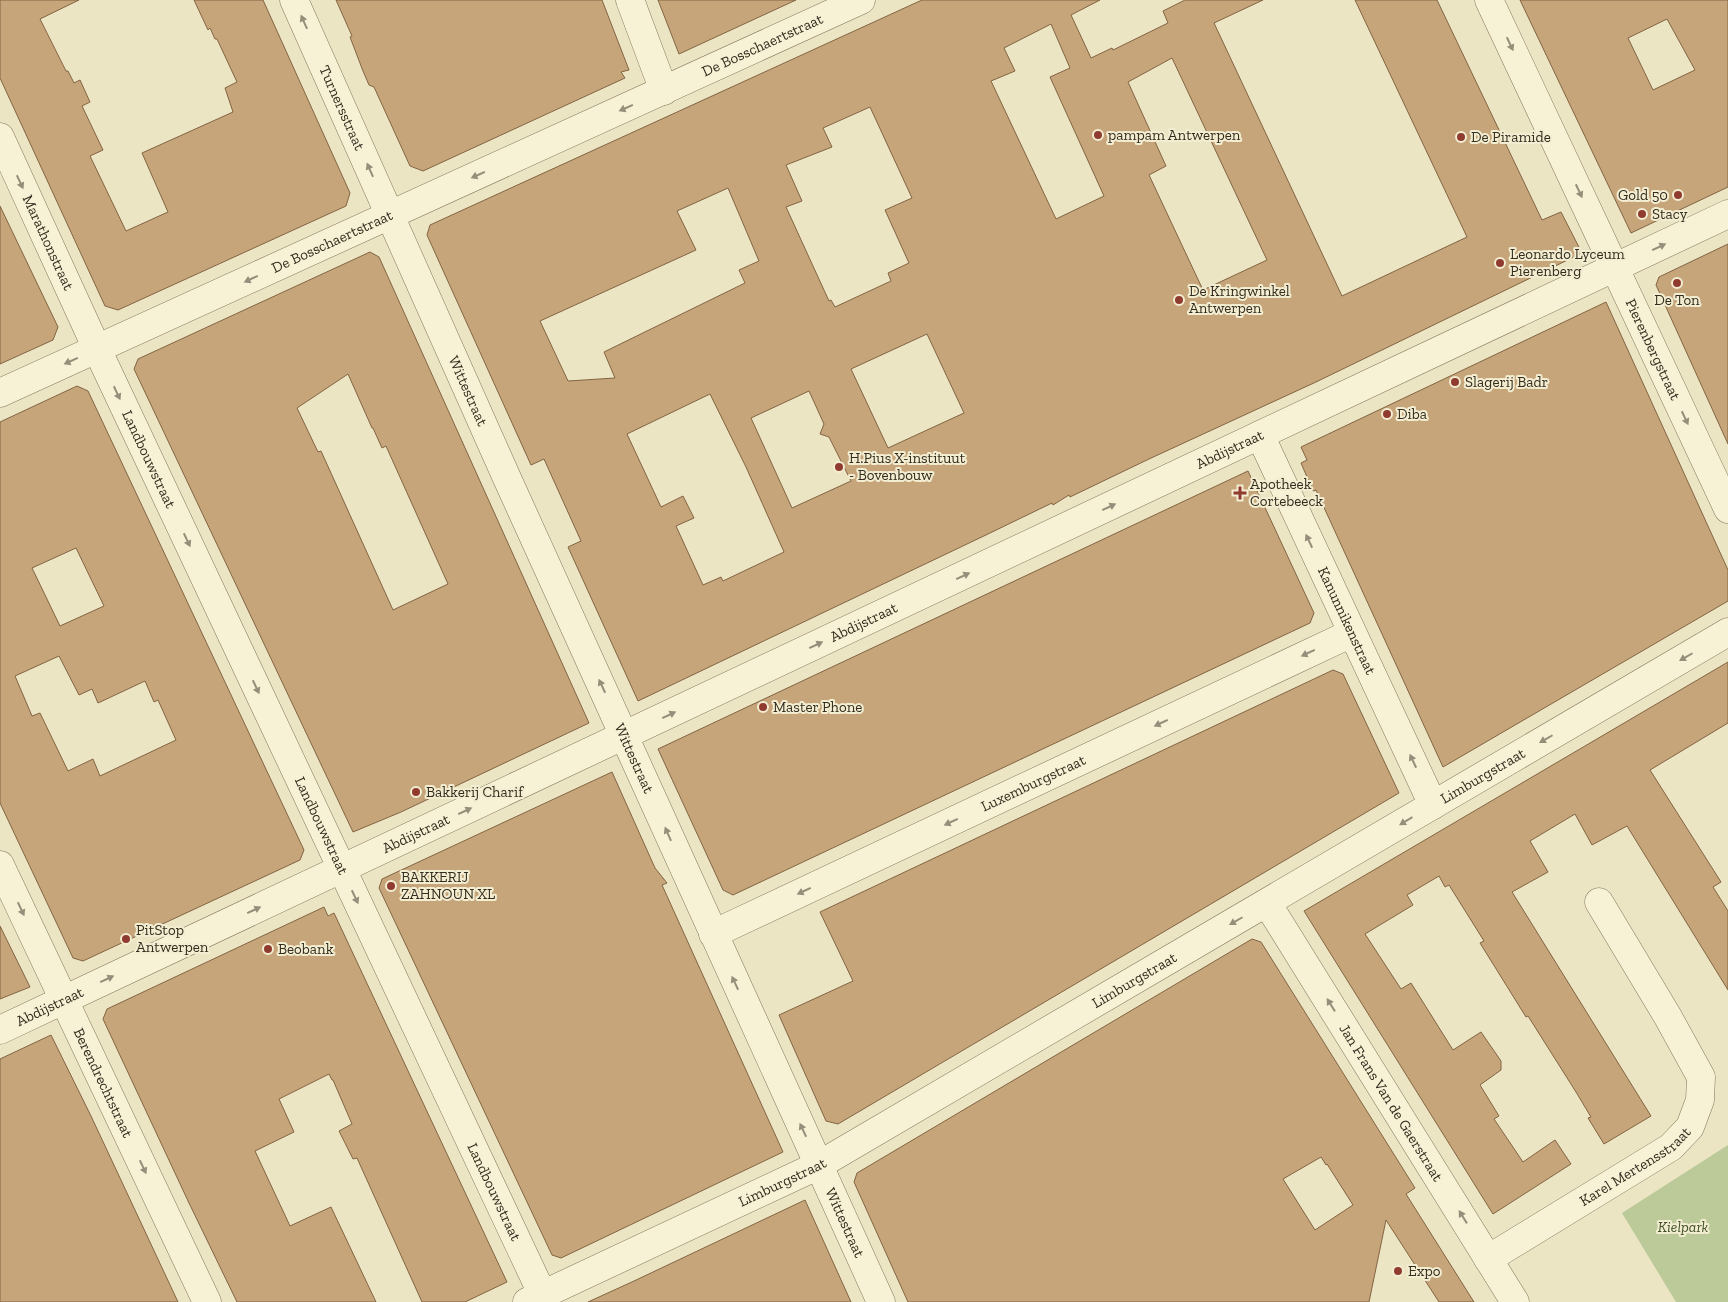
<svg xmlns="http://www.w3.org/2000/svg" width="1728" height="1302" viewBox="0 0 1728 1302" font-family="'Zilla Slab',serif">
<rect width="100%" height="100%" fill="#ebe5c3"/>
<path fill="#bcc998" d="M1728,1145V1302H1676L1622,1213Z"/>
<path fill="#c7a57b" stroke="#826442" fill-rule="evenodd" d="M0,0H79L40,19L66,71H68L74,83L80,80L90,102L82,106L103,150L90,156L126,231L168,212L142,153L233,112L225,88L237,82L217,39H215L210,28L208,30L194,0H263L350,193L346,206L118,310L105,306L0,78Z
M336,0H602L629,70L621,72L625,78L423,171L410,166L374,87L369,85L363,71L350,37L352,36Z
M658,0H796L679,54Z
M922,0H1100L1071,15L1091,58L1112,48L1113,50L1168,23L1163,11L1185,0H1263L1214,23L1342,296L1467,237L1355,0H1437L1542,220L1561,212L1582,253L1316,382L1149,459L1070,497L1069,495L1053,505L1052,503L988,534L638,701L568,547L581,541L544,459L531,465L427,235L430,225ZM1051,24L1070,68L1050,77L1104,196L1056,219L991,81L1015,71L1004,48ZM1172,58L1267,260L1203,290L1149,175L1166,166L1128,82ZM870,107L912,198L885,210L909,263L888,273L891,281L835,307L831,300L829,301L786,207L802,201L786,165L832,147L823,128ZM728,188L759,261L739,270L745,283L604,352L615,378L568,381L540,321L696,250L677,211ZM927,334L964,413L888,448L851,369ZM809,391L824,424L820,434L829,437L851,481L792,508L751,418ZM710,394L746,467L784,552L723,581L721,577L703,585L676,526L694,518L683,496L661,507L627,434Z
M1520,0H1728V187L1631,233ZM1667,19L1695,70L1653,90L1628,38Z
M0,206L58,327L53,340L0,364Z
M1728,244V444L1656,285L1659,277Z
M370,252L379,257L589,723L401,812L353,832L134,369L138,359ZM348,374L372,428H373L382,448L386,446L448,584L393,610L321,451L318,452L297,408Z
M1606,302L1728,570V601L1443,767L1316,490L1313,491L1301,463L1307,460L1301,447Z
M77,386L88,391L304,850L300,860L83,961L73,958L0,803V422ZM76,548L104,606L60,626L32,568ZM59,656L79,695L92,689L98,703L145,681L154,702L158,700L176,740L100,776L93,759L68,771L40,713L32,716L15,676Z
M1248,471L1314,613L1310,623L733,895L723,890L658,749Z
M1728,662V723L1650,770L1721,882L1713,887L1728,911V990L1627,826L1592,845L1575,814L1530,841L1548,872L1512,892L1651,1116L1604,1144L1588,1118L1591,1117L1576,1092L1528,1016L1526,1017L1480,943L1484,941L1449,885L1445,887L1439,876L1407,895L1413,905L1365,934L1401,989L1411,983L1453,1050L1481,1032L1501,1061V1070L1480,1085L1499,1116L1494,1119L1523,1162L1555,1140L1571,1164L1493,1214L1304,911Z
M1333,670L1343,674L1399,793L838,1124L826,1121L779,1015L853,981L820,912Z
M612,772L655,868L667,883L662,885L783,1152L561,1258L552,1255L379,888L382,879Z
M324,907L328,916L334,913L507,1282L465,1302H422L357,1158L353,1159L339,1131L352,1124L333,1080H332L329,1074L279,1099L294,1132L255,1151L290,1226L331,1207L376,1302H237L189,1203L103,1019L107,1009Z
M0,926L30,987L0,999Z
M1252,939L1261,942L1415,1188L1406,1194L1474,1302H1439L1386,1220L1369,1302H908L854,1182L857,1173ZM1321,1157L1326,1165L1327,1164L1353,1205L1315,1230L1283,1179Z
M51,1035L91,1116L178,1302H0V1059Z
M805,1200L851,1302H588L634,1281Z"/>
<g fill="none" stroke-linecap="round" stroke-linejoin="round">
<g stroke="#84775b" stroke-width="29">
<g id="minor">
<path id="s1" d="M294,0L506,476L881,1302"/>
<path d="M630,0L664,91"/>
<path id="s2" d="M1489,0L1728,509"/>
<path id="s3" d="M0,137L97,349L546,1302"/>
<path id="s4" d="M0,393L861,0"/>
<path id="s5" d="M1260,435L1433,805"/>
<path id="s6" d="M0,865L207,1302"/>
<path id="s7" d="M1267,903L1515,1302"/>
<path id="s8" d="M713,934L1352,633"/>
<path id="s9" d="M0,1030L1728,214"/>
<path id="s10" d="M1488,1259L1671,1147L1690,1127L1700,1100L1701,1077L1668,1017L1599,902"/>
<path id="s11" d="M527,1302L819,1165L1728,632"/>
</g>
</g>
<use href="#minor" stroke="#f7f1d6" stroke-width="28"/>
</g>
<defs><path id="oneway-solid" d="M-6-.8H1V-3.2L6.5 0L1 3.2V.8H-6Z" transform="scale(1.25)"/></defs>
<g fill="#968e7a">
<use href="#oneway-solid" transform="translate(304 22) rotate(-114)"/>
<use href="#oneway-solid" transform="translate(1510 44) rotate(65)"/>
<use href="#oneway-solid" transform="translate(626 108) rotate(156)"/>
<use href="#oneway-solid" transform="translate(370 170) rotate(-114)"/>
<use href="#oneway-solid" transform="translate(478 175) rotate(156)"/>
<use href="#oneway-solid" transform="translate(20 182) rotate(65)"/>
<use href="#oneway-solid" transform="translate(1579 191) rotate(65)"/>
<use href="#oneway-solid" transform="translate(1659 247) rotate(-25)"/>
<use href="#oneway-solid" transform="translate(251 279) rotate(155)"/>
<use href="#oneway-solid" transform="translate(71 361) rotate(156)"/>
<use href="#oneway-solid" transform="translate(117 393) rotate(65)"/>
<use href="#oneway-solid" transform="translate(1685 418) rotate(65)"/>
<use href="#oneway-solid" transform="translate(1109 507) rotate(-25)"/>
<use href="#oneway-solid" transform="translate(187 540) rotate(65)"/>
<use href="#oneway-solid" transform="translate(1309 541) rotate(-115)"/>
<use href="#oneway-solid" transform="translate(963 576) rotate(-25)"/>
<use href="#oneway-solid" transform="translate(816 645) rotate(-25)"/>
<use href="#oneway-solid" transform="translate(1308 653) rotate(155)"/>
<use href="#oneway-solid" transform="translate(1686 657) rotate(150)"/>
<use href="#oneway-solid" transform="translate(602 686) rotate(-115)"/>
<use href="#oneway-solid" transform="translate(256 687) rotate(65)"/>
<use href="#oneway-solid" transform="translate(669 715) rotate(-25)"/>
<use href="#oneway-solid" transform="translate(1161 723) rotate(155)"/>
<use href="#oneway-solid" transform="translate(1546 739) rotate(150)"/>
<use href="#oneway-solid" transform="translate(1413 761) rotate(-115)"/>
<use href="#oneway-solid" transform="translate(465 811) rotate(-25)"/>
<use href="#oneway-solid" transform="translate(1406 821) rotate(149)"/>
<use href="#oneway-solid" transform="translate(951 822) rotate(155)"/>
<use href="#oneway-solid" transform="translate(668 834) rotate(-114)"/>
<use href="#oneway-solid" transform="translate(804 891) rotate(155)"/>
<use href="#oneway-solid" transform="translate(355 897) rotate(65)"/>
<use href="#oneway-solid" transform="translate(21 909) rotate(65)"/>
<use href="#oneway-solid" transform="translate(254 910) rotate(-25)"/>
<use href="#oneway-solid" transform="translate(1236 921) rotate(150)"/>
<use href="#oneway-solid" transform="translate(107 979) rotate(-25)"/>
<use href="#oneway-solid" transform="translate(735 983) rotate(-115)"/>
<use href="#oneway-solid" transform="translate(1331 1005) rotate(-122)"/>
<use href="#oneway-solid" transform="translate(803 1130) rotate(-115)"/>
<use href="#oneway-solid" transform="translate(143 1167) rotate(65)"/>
<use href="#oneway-solid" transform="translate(1463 1217) rotate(-122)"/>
</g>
<g fill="#903b2f" stroke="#f3eed2" stroke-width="2">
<circle cx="1098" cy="135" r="5"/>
<circle cx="1461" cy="137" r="5"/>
<circle cx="1678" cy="195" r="5"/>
<circle cx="1642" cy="214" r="5"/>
<circle cx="1500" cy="263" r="5"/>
<circle cx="1677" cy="283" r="5"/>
<circle cx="1179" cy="300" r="5"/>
<circle cx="1455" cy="382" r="5"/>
<circle cx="1387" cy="414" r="5"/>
<circle cx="839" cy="467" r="5"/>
<path d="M1237.5 485.5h5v5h5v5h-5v5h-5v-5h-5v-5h5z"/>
<circle cx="763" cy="707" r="5"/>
<circle cx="416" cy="792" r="5"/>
<circle cx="391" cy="886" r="5"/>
<circle cx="126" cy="939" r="5"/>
<circle cx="268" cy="949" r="5"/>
<circle cx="1398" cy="1271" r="5"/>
</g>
<g text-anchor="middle" stroke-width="4" stroke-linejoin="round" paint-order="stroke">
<g font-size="15" fill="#352c1e" stroke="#f3eed2">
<text dy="5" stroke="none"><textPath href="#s4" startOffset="838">De Bosschaertstraat</textPath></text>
<text dy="5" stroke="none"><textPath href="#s1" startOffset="118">Turnersstraat</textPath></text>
<text dy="5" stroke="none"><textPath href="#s4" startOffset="365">De Bosschaertstraat</textPath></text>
<text dy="5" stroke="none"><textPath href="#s3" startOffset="116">Marathonstraat</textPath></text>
<text dy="5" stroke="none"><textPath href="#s2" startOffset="386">Pierenbergstraat</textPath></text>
<text dy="5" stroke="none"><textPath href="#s1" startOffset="428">Wittestraat</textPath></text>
<text dy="5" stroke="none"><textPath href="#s9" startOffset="1360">Abdijstraat</textPath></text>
<text dy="5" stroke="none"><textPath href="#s3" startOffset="355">Landbouwstraat</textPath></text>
<text dy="5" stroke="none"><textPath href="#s5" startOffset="205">Kanunnikenstraat</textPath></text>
<text dy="5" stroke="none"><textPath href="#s9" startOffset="955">Abdijstraat</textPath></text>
<text dy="5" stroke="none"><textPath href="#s1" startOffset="831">Wittestraat</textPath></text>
<text dy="5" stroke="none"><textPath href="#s11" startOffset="1092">Limburgstraat</textPath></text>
<text dy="5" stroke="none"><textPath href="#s8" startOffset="354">Luxemburgstraat</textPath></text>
<text dy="5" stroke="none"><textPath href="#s3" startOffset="760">Landbouwstraat</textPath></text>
<text dy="5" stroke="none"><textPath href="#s9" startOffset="460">Abdijstraat</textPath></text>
<text dy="5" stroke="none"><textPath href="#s11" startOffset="688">Limburgstraat</textPath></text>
<text dy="5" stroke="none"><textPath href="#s9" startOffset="55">Abdijstraat</textPath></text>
<text dy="5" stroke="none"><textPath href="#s6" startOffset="241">Berendrechtstraat</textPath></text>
<text dy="5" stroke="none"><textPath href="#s7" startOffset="235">Jan Frans Van de Gaerstraat</textPath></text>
<text dy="5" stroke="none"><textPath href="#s10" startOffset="174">Karel Mertensstraat</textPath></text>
<text dy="5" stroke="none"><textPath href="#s11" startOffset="282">Limburgstraat</textPath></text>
<text dy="5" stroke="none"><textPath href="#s3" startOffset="1165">Landbouwstraat</textPath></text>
<text dy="5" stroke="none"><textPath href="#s1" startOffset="1341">Wittestraat</textPath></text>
</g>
<g font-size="15" fill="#352c1e" stroke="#f3eed2" text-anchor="start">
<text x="1108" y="140">pampam Antwerpen</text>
<text x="1471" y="142">De Piramide</text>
<text x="1668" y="200" text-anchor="end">Gold 50</text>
<text x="1652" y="219">Stacy</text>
<text x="1510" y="259">Leonardo Lyceum<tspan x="1510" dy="17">Pierenberg</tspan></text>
<text x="1189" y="296">De Kringwinkel<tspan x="1189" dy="17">Antwerpen</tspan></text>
<text x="1677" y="305" text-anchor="middle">De Ton</text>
<text x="1465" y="387">Slagerij Badr</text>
<text x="1397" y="419">Diba</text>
<text x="849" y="463">H.Pius X-instituut<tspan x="849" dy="17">- Bovenbouw</tspan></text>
<text x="1250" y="489">Apotheek<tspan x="1250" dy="17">Cortebeeck</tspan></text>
<text x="773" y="712">Master Phone</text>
<text x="426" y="797">Bakkerij Charif</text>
<text x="401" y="882">BAKKERIJ<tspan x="401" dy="17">ZAHNOUN XL</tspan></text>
<text x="136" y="935">PitStop<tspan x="136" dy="17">Antwerpen</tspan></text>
<text x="278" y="954">Beobank</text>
<text x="1408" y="1276">Expo</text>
</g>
<g font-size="15" font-style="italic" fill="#405026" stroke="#f3eed2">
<text x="1683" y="1232">Kielpark</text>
</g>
</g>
</svg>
